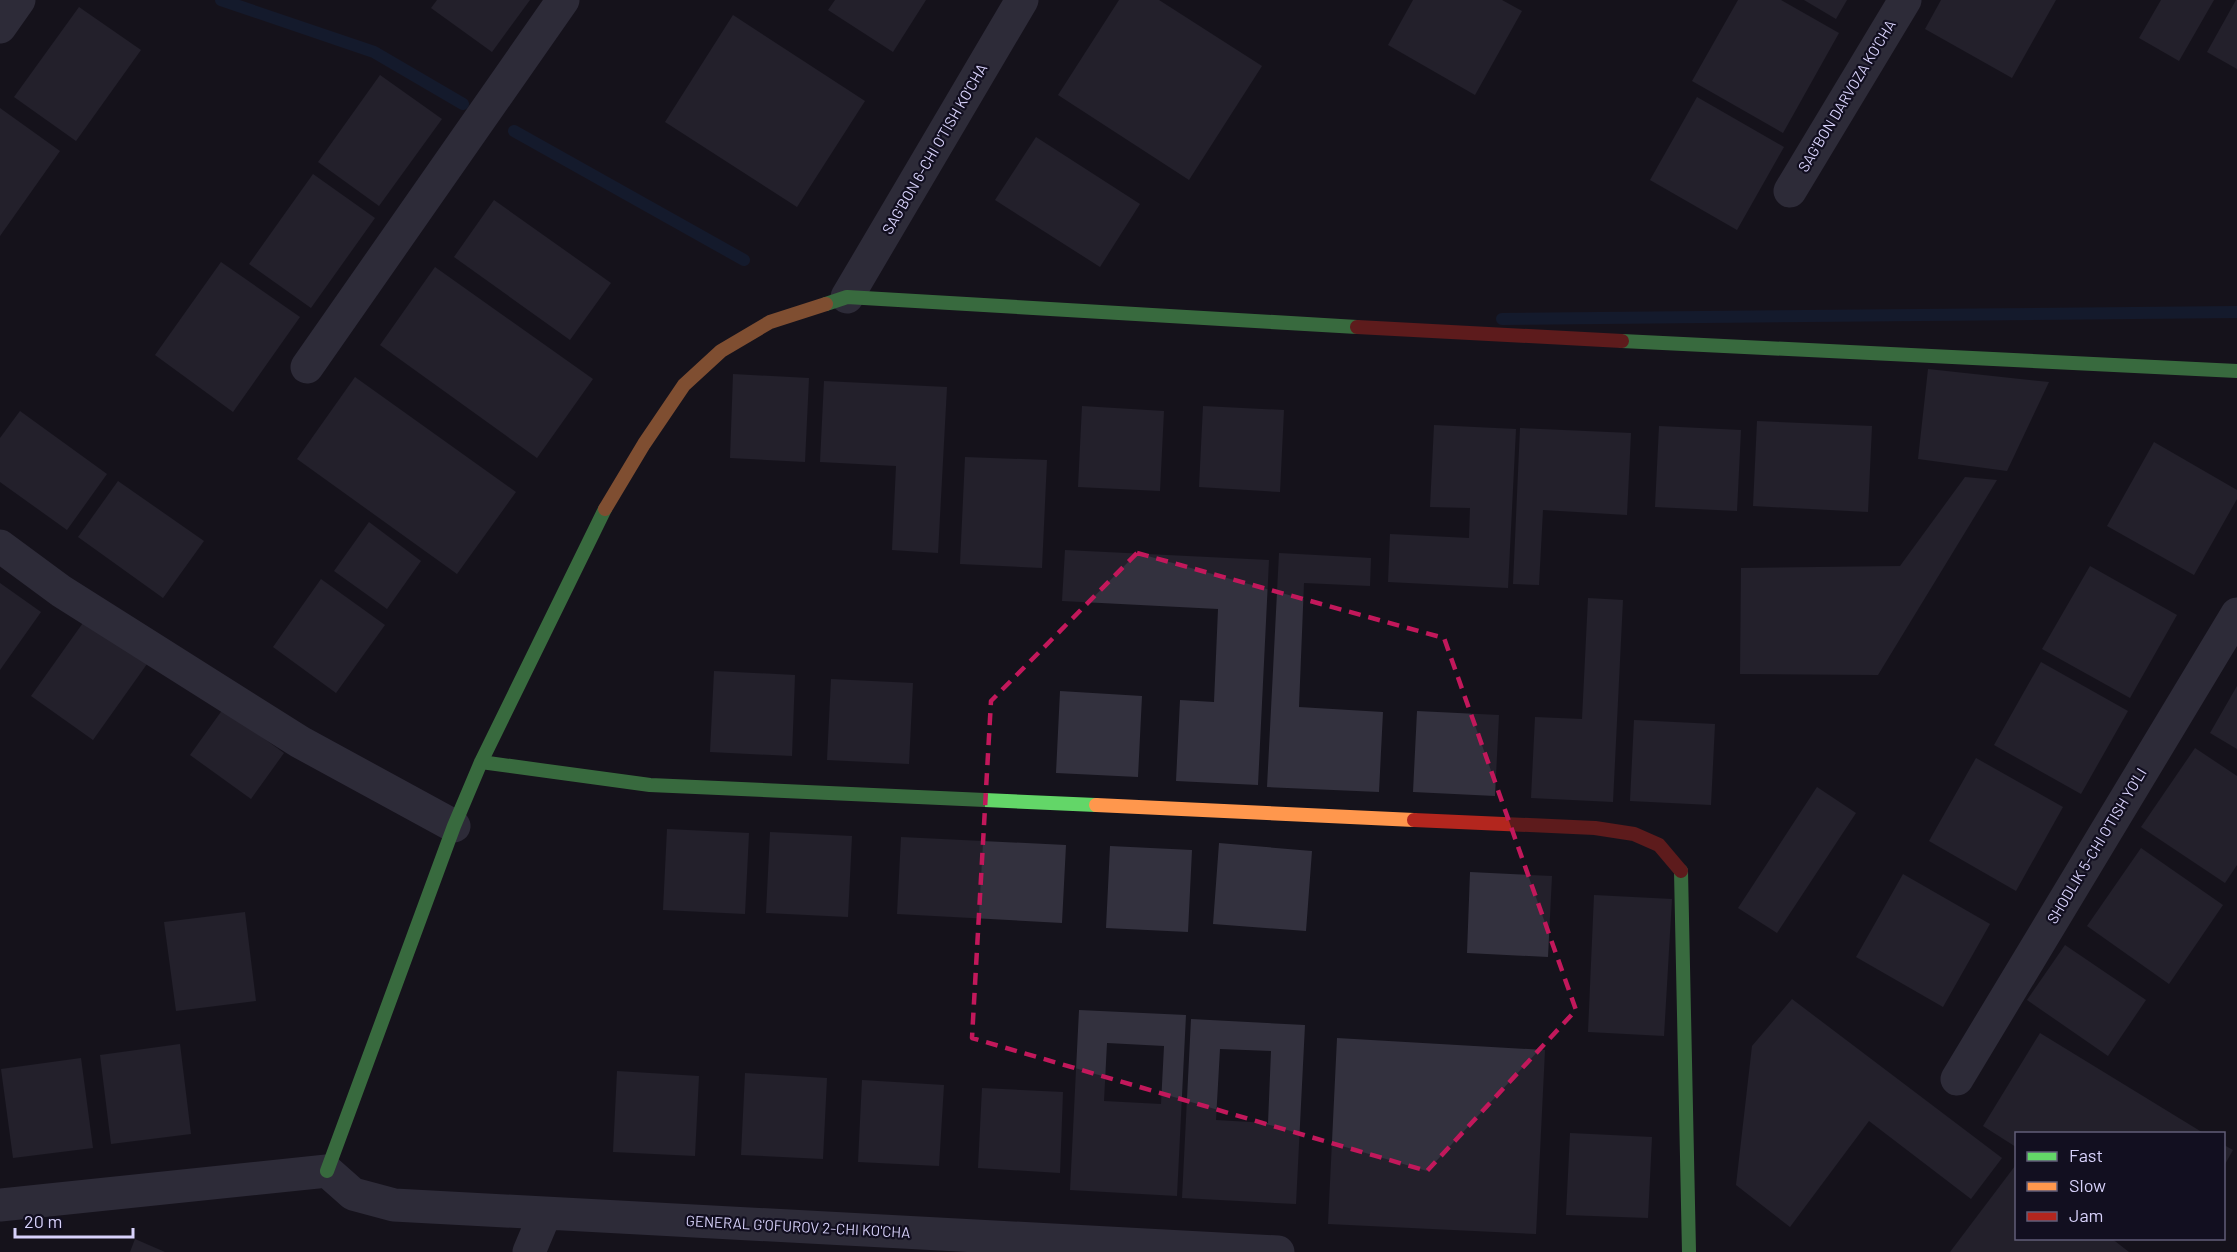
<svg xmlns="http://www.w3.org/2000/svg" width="2237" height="1252" viewBox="0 0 2237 1252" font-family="Barlow,sans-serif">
<rect width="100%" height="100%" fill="#15131c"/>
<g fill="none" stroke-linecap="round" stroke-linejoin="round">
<path stroke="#132441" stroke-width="12" d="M221,0L374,52L463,104
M514,131L744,260
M1502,319L2237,312"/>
</g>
<path fill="#33313e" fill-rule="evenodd" d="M437,0H530L492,52L431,8Z
M835,0H926L893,52L828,10Z
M1119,0H1159L1262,66L1189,180L1058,95Z
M1413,0H1502L1522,11L1475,95L1388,45Z
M1738,0H1781L1839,33L1783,133L1692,81Z
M1804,0H1847L1836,19Z
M1941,0H2056L2012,78L1925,29Z
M2161,0H2214L2179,61L2139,38Z
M2236,0H2237V69L2207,52Z
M79,7L141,50L76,141L14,97Z
M733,15L865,101L797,207L665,122Z
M380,75L442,119L379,206L318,162Z
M1697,97L1784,147L1737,230L1650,180Z
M0,108L60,151L0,236Z
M1036,137L1140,204L1100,267L995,200Z
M313,174L375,218L311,308L249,264Z
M494,200L611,283L570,340L454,257Z
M221,262L300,317L233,412L155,355Z
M435,267L593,379L537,458L380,345Z
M1928,369L2049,382L2007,471L1918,459Z
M733,374L809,378L805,462L730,458Z
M355,377L516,492L457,574L297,459Z
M824,381L947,387L938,553L892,550L896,466L820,462Z
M1082,406L1164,411L1160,491L1078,487Z
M1203,406L1284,410L1280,492L1199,487Z
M20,411L107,474L67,530L0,482V438Z
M1757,421L1872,426L1868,512L1753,506Z
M1434,425L1516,429L1508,588L1388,582L1390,534L1469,538L1470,508L1430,507Z
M1659,426L1741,430L1737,511L1655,507Z
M1520,428L1631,433L1627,515L1543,510L1539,585L1513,584Z
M2154,442L2237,490V499L2194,575L2107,526Z
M965,457L1047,460L1042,568L960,564Z
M1965,477L1997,480L1878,675L1740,674L1741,568L1900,566Z
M118,481L204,541L163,598L78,537Z
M369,522L421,561L387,609L334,571Z
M1065,550L1269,560L1258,785L1176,781L1180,700L1214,702L1218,609L1062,601Z
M1279,553L1371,558L1370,586L1304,583L1299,707L1383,712L1379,792L1267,787Z
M2090,566L2177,615L2130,698L2042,649Z
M321,579L385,625L336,693L273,647Z
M0,583L41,612L0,670Z
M1588,598L1623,600L1613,802L1531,798L1535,717L1582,719Z
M85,620L147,664L93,740L31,696Z
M2041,662L2128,711L2081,794L1994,745Z
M714,671L795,675L792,756L710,752Z
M831,679L913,683L909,764L827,760Z
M2237,686V749L2210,733Z
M1060,691L1142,696L1138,777L1056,773Z
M223,709L284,753L251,799L190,755Z
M1417,711L1499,715L1495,796L1413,792Z
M1634,720L1715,724L1711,805L1630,801Z
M2195,748L2237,776V865L2225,883L2141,827Z
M1976,758L2063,807L2016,891L1929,841Z
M1817,787L1856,813L1777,933L1738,908Z
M667,829L749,833L745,914L663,910Z
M770,832L852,836L848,917L766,913Z
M901,837L1066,845L1062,923L897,914Z
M1219,843L1312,851L1306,931L1213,924Z
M1110,846L1192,850L1188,932L1106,928Z
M2141,848L2223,905L2169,984L2087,926Z
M1470,872L1552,876L1548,957L1467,953Z
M1903,874L1990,924L1943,1007L1856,957Z
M1594,895L1672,899L1664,1036L1588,1032Z
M245,912L256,1001L176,1011L164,922Z
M2065,945L2146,1000L2108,1056L2027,1000Z
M1792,999L2002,1158L1971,1199L1869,1121L1790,1227L1736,1185L1752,1046Z
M1079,1010L1186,1015L1177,1196L1070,1190ZM1107,1043L1164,1046L1161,1104L1104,1101Z
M1191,1019L1305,1025L1296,1204L1182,1198ZM1220,1049L1271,1051L1268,1123L1216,1120Z
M2040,1033L2205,1134H2016V1147L1983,1126Z
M1337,1038L1545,1050L1536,1234L1328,1224Z
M180,1044L191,1134L111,1144L100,1055Z
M81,1058L93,1148L13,1158L1,1069Z
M617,1071L699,1076L695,1156L613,1152Z
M745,1073L827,1078L823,1159L741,1155Z
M862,1080L944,1085L939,1166L858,1162Z
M982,1088L1063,1092L1060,1173L978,1168Z
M1570,1133L1652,1137L1648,1218L1566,1215Z
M2224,1145L2233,1150L2224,1166Z
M2015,1166L2016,1168V1238H2111L2129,1252H1950Z
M135,1239L165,1252H130Z"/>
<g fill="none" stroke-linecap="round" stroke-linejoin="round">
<path stroke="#4a495c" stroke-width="33" d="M0,27L19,0
M1790,191L1905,0
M847,297L1022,0
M307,367L563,0
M0,546L61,591L300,742L454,826
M1957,1079L2237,614
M0,1205L327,1171L353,1194L394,1205L1278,1252
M529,1252L545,1214"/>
<path stroke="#63d668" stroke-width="14" d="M826,304L847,297L1357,327
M1622,341L2237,371
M481,762L650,785L1096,805
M1681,871L1689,1252
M327,1171L454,826L481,762L605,509"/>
<path stroke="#ff974d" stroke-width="14" d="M605,509L644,444L684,385L721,351L770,322L826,304
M1096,805L1414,820"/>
<path stroke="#b3261e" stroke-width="14" d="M1357,327L1622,341
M1414,820L1595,828L1634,834L1659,845L1681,871"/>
</g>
<path d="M0 0H2237V1252H0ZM1137,553L1444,638L1576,1010L1427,1171L972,1038L991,701Z" fill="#15131c" fill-opacity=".55" fill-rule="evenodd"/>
<path fill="none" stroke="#c2185b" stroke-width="4.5" stroke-dasharray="12 8" stroke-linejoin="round" d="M1137,553L1444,638L1576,1010L1427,1171L972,1038L991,701Z"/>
<g text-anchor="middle" stroke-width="4.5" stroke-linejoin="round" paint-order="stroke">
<g font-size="15" fill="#d8d2fb" stroke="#120f20">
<text transform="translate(1847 96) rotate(-59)" y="5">SAG'BON DARVOZA KO'CHA</text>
<text transform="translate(935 149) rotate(-60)" y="5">SAG'BON 6-CHI O'TISH KO'CHA</text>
<text transform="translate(2097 846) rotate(-59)" y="5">SHODLIK 5-CHI O'TISH YO'LI</text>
<text transform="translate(798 1227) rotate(3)" y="5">GENERAL G'OFUROV 2-CHI KO'CHA</text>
</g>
</g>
<rect x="2015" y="1132" width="210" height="108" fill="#120f20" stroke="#615d78" stroke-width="1.5"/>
<rect x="2027" y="1152" width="30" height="9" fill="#63d668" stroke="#615d78" stroke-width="1.5"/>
<text x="2069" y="1162" font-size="18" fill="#d8d2fb">Fast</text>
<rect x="2027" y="1182" width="30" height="9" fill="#ff974d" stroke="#615d78" stroke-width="1.5"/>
<text x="2069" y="1192" font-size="18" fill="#d8d2fb">Slow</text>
<rect x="2027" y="1212" width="30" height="9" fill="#b3261e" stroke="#615d78" stroke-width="1.5"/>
<text x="2069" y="1222" font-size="18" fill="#d8d2fb">Jam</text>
<path d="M15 1228v9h118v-9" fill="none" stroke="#d8d2fb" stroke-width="3"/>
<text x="24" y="1228" font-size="18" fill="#d8d2fb" stroke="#120f20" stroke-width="4.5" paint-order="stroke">20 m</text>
</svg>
